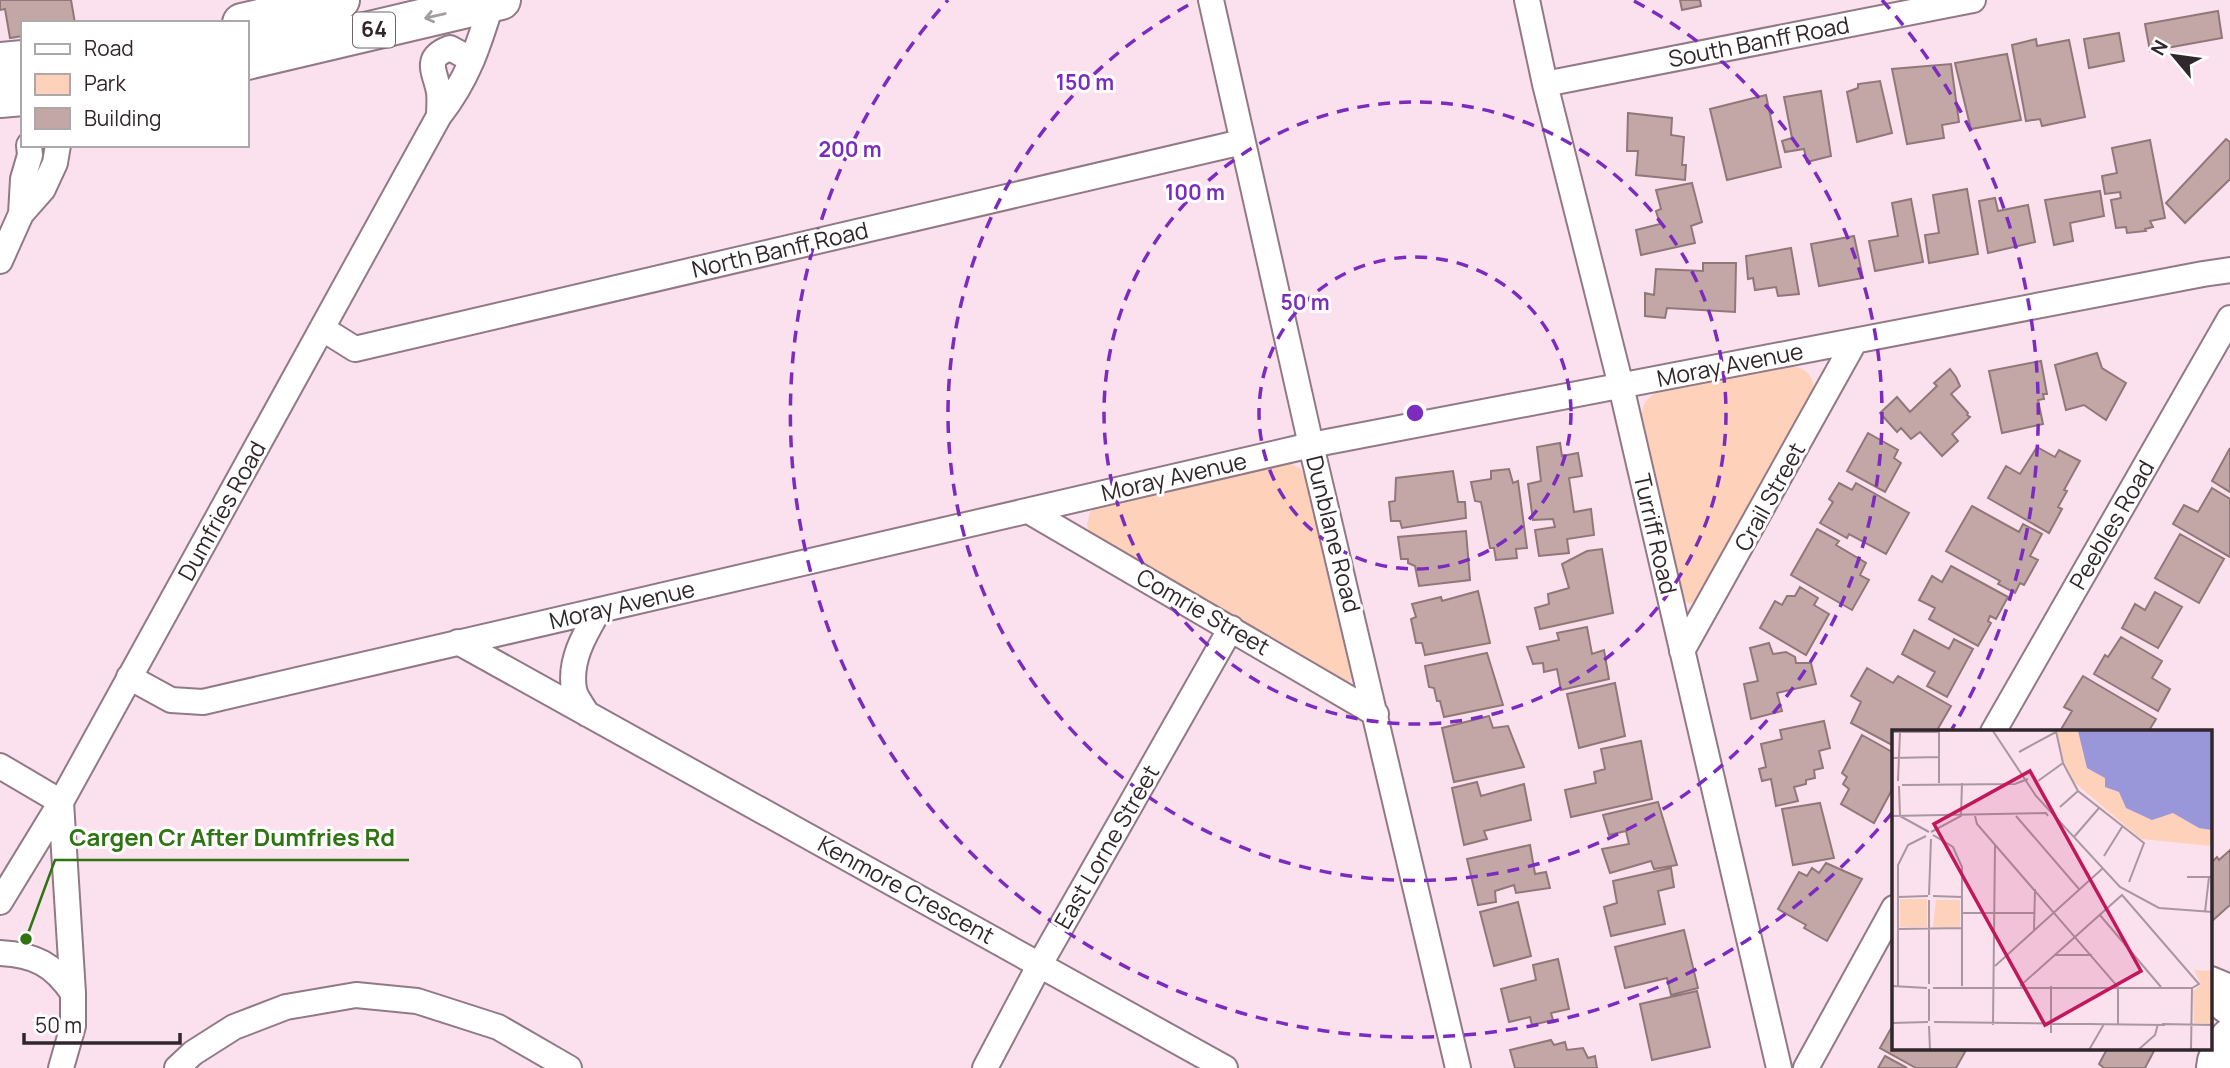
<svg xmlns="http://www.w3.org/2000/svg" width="2230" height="1068" viewBox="0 0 2230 1068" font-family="Manrope,sans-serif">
<rect width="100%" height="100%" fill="#fbe1ee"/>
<path fill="#fed1bb" d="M1788,366C1803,366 1814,374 1814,390L1698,598L1690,604L1682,599L1642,425C1640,406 1646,396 1664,389Z
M1288,462L1300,468L1307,480L1354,674L1351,680L1346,682L1089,536L1087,524L1090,512L1103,504Z"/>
<path fill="#c3a7a7" stroke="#927778" stroke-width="2" d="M0,0H71L75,23H23V36L10,38L5,9L0,10Z
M1680,0H1700L1701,6L1682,10Z
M2218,11L2222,38L2150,51L2145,24Z
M2119,33L2124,61L2089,68L2084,39Z
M2036,39L2037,46L2069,40L2085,117L2042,126L2040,119L2026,121L2012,45Z
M2007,54L2021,120L1971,129L1955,63Z
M1951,64L1959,122L1942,125L1944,138L1907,144L1892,69Z
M1880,81L1892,133L1857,142L1847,92L1858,88V84Z
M1821,91L1831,156L1807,162L1804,149L1785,152L1782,141L1792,138L1784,97Z
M1766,95L1781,167L1727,180L1710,109Z
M1628,113L1672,118L1671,135L1684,137L1682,165H1686L1685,180L1636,175L1638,151H1627Z
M2226,139L2230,142V179L2185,223L2166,203Z
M2150,140L2165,218L2150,221L2153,227L2145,229L2146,231L2127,233L2126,227L2116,228L2111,200L2121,198L2120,192L2105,194L2102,176L2117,173L2112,148Z
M1692,183L1702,222L1691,226L1695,243L1641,255L1636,230L1660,224L1656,211L1661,209L1656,190Z
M1967,189L1978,254L1929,263L1925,235L1939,233L1933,195Z
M2100,191L2104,216L2070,223L2073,241L2054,245L2045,200Z
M1995,198L1998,211L2028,205L2035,242L1988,253L1979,201Z
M1911,199L1923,262L1875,271L1869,241L1898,236L1892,203Z
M1854,236L1863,278L1819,286L1811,244Z
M1791,248L1799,294L1778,296L1776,287L1755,290L1753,278L1748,279L1746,256Z
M1703,263H1736L1735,312L1667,308L1665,318L1645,316V293L1654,295L1656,269L1703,271Z
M2097,353L2102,368L2126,383L2106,420L2084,405L2066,410L2055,365Z
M2041,361L2047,394H2043L2044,399L2038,400L2043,424L2002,433L1989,371Z
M1950,369L1956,377L1960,386L1951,394L1968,413L1967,415L1970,417L1952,434L1958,441L1942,456L1920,432L1911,439L1901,428L1897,432L1880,413L1897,397L1910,412L1937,386L1934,383Z
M1868,433L1898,450L1894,458L1901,463L1885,492L1847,471Z
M1560,443L1562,456L1578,453L1582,476L1569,478L1574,512L1591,509L1594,535L1567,539L1569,553L1539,556L1535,530L1555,527L1553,519L1533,520L1528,484L1541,481L1537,447Z
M2037,447L2055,457L2059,450L2080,461L2064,490L2067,491L2058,507L2062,509L2049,533L1988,498L2006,466L2020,474Z
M2230,448V492L2212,481Z
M1509,469L1513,483L1518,481L1527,548L1516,549L1517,558L1496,560L1494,548H1490L1481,502L1475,501L1471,482L1491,479V471Z
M1453,471L1458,502H1465L1466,518L1402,528L1400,521H1391L1389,502L1395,501L1396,478Z
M1839,483L1852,490L1856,483L1909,513L1886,554L1849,534L1847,538L1820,523L1833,502L1829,499Z
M2212,488L2230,499V557L2173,524L2184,505L2198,512Z
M1972,506L2019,532L2023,524L2042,534L2030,556L2038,560L2024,585L2020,583L2015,593L1998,584L2000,581L1946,551Z
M1817,529L1839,541L1836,545L1866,563L1860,575L1869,580L1852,610L1791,575Z
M1466,531L1470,580L1419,586L1415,566L1408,563V559H1401L1398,537Z
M2180,534L2224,559L2199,603L2155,578Z
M1602,549L1613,613L1540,629L1535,608L1549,604L1548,594L1569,588L1562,564L1587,551Z
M1951,566L2008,597L1996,619L1990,616L1988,621L1991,623L1978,646L1929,619L1935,608L1919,600L1932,576L1942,582Z
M1800,587L1818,598L1814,605L1829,614L1806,655L1760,628L1775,601L1782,605L1787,596H1795Z
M1478,591L1490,643L1425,655L1422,643H1416L1411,619L1416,617L1412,604L1441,597L1442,601Z
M2155,592L2182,607L2158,648L2122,628L2135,604L2145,610Z
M1587,627L1592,654L1604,650L1609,679L1561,690L1557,669L1544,672L1543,663L1533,664L1527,647L1559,640L1557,633Z
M1914,630L1949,649L1954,639L1973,649L1947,697L1927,686L1935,672L1902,654Z
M2121,637L2162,661L2152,678L2170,689L2158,711L2094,674L2105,655L2108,657Z
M1769,643L1773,654L1786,652L1795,657L1796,663H1811L1816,684L1777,693L1782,711L1751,719L1744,684L1758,681L1750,648Z
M1487,653L1503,705L1444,717L1440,701H1437L1434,688L1429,687L1425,666Z
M1867,668L1893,683L1898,676L1951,706L1936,732H1894V746L1851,723L1861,702L1851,696Z
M2083,676L2156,719L2148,732L2060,731L2072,711L2064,707Z
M1615,683L1625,736L1579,748L1567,694Z
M1489,716L1493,728L1508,726L1524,767L1454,782L1442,728Z
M1824,721L1830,748L1819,751L1823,768L1814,770L1815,778L1806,780V784L1794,787L1798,801L1776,806L1771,779L1762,781L1759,769L1766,767L1761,744L1782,739L1780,730Z
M1862,735L1894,753V786L1874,823L1841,804L1849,789L1843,784L1847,777L1842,773Z
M1641,741L1652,799L1571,817L1565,790L1596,783L1594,772L1605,769L1601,749Z
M1477,782L1481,796L1524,784L1531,820L1484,831L1487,839L1464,845L1452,788Z
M1658,802L1677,865L1654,869L1651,861L1610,873L1602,849L1629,844L1626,831L1609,835L1603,815Z
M1820,803L1834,858L1793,865L1782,809Z
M1530,845L1535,874L1546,872L1550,888L1516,893L1514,885L1495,891L1496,902L1478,905L1467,859Z
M2230,850V905L2211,922V863L2217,857L2219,860Z
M1826,863L1862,879L1827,941L1804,928L1806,925L1778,909L1799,872L1807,876L1812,868L1819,873Z
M1671,868L1674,887L1658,891L1665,924L1611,936L1604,907L1617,903L1613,881Z
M1518,902L1531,956L1494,966L1480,912Z
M1684,930L1698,988L1671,995L1667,978L1625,988L1615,947Z
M1558,959L1569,1009L1551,1013L1553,1020L1532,1025L1530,1017L1509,1022L1501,989L1536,980L1533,965Z
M1697,991L1710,1047L1652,1060L1640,1004Z
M1894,1023V1049H1959L1965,1052L1956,1068H1916L1880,1048Z
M1551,1040L1554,1045L1565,1042L1567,1050L1583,1048L1588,1058L1595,1056L1597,1068H1515L1510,1050Z
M2107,1049H2155L2145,1068H2104L2099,1064Z
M1885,1056L1907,1068H1878Z"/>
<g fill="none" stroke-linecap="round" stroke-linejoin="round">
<g stroke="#917985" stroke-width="28">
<path id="street" d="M1211,0L1311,445L1458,1068
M1527,0L1545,84L1621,386L1779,1068
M1545,84L1973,0
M439,116C439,108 440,100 439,92C435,71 423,58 450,48L472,60
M21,214L23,179L30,155L29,145
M0,261L21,214L43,189L55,163L58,145
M323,329L355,349L1242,142
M1030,512L1376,714
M458,642L1225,1068
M1682,651L1855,341
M129,677L171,700L203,702L1311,445L2203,274L2230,270
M587,714C583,706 575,697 574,689C569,660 585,634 599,610
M1993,732L2230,318
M0,766L61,802L73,993V1026L61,1068
M0,902L61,802L439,116C468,79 478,47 492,2
M0,953C35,955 53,964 73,993
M2211,979L2230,987
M2211,1000L2230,1014
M177,1068L193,1053L234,1027L286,1007L356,995L417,1001L498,1027L569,1068
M985,1068L1040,964L1231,628
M1806,1068L1894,908"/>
</g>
<g stroke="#917985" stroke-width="42">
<path id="primary" d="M242,23L340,0
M247,60L501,0
M0,62L23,60
M0,98L23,96
M2216,1068L2217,1061L2230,1038"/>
</g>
<use href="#street" stroke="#fff" stroke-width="24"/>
<use href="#primary" stroke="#fff" stroke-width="38"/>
</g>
<defs><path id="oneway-shaft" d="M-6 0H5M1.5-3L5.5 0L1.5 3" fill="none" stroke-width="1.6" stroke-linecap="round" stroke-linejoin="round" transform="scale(1.75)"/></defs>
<use stroke="#a29da0" href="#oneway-shaft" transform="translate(435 16) rotate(167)"/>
<g fill="none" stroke="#7b2cbf" stroke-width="3.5" stroke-dasharray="12 9">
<circle cx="1415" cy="413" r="156"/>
<circle cx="1415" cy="413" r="311"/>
<path d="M1634 1A467 467 0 1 1 1196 1"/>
<path d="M1892 813A623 623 0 1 1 948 0M1882 0A623 623 0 0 1 1952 729"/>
</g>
<g text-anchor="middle" stroke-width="6" stroke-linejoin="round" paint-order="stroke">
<rect fill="#fff" stroke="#6e676b" stroke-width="2" x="353" y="12.5" width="42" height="35" rx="5"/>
<g font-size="21" font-weight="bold" fill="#30262b">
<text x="374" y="37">64</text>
</g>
<g font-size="23" fill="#30262b" stroke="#fff">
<text transform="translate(1759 42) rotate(-11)" y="8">South Banff Road</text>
<text transform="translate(780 250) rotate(-13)" y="8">North Banff Road</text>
<text transform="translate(1730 365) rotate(-11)" y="8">Moray Avenue</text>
<text transform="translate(1174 477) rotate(-13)" y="8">Moray Avenue</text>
<text transform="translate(1770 497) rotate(-61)" y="8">Crail Street</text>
<text transform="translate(222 511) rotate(-61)" y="8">Dumfries Road</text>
<text transform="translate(2112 525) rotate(-60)" y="8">Peebles Road</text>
<text transform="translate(1333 534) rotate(76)" y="8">Dunblane Road</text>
<text transform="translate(1655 534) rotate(77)" y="8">Turriff Road</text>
<text transform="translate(622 605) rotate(-13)" y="8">Moray Avenue</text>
<text transform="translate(1203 612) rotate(30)" y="8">Comrie Street</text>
<text transform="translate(1107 847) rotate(-60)" y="8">East Lorne Street</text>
<text transform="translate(906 890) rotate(29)" y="8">Kenmore Crescent</text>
</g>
</g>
<g transform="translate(1892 730)">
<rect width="320" height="320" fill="#fbe1ee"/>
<path d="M165,1H320V116L249,109L183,53L172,32ZM8,169H35V197H8ZM44,170H68V197H41ZM302,240L320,241V294L302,293L301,261L309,255Z" fill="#fed1bb"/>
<path d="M186,1H320V100L307,98L281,83L260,90L234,78L227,62L213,57V48L195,38Z" fill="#9996d9"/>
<path fill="none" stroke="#aa96a0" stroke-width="2" d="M47,1V53M101,1L144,66L228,157L267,178L321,182M164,1L171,33L186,61L252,113L237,152M0,2H47M127,22L164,2M0,28L47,27M6,51L8,2M146,51L171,33M10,55L123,54L136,49M7,56L8,86M168,77L186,61M0,86L154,83L156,86M8,86L37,102M83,86L85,94L226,257V294M124,86L187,159M39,102L69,86L70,53M41,105L61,117L70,137V256M182,107L207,78M212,126L230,97M295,147H320M37,165L39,109M41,166L70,167M6,167L36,166M313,182L317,147M70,183H143M207,184L269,257M6,199L70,198M142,200L143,159M163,225H200M103,236L210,139M37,254V170M0,256L35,258M6,256V135L16,115L34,106M159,256V303M41,258H300L307,254L230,165L128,256M37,259V291M42,292L273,295M0,293L36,292M270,294L321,295M101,295L103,114M37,296L38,320M197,320L212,294M246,320L263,305L266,294M299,320L300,258"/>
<path fill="#c2185b" fill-opacity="0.15" stroke="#c2185b" stroke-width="3.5" d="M138,41L249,241L153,295L42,94Z"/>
<rect width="320" height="320" fill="none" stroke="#30262b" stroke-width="3.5"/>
</g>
<circle cx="1415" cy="413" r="10" fill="#7b2cbf" stroke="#fff" stroke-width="3.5"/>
<g font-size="21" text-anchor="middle" font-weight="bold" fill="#7b2cbf" stroke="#fff" stroke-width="6" stroke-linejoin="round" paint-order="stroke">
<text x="1085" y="90">150 m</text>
<text x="850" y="157">200 m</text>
<text x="1195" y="200">100 m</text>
<text x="1305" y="310">50 m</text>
</g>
<path fill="none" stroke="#2f7312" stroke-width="2.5" d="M26 939L55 860H409"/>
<circle fill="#2f7312" stroke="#fff" stroke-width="2.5" cx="26" cy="939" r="7"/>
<g font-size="24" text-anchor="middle" font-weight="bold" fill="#2f7312" stroke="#fff" stroke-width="6" stroke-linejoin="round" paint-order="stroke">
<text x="232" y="846">Cargen Cr After Dumfries Rd</text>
</g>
<rect x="21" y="21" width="228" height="126" fill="#ffffff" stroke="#aca8aa" stroke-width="2"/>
<rect x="35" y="44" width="35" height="10" fill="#ffffff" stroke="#aca8aa" stroke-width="2"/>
<text x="84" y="56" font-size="21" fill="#30262b">Road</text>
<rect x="35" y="74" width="35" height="21" fill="#fed1bb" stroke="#aca8aa" stroke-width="2"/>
<text x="84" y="91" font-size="21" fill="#30262b">Park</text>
<rect x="35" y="108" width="35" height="21" fill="#c3a7a7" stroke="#aca8aa" stroke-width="2"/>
<text x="84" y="126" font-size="21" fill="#30262b">Building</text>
<g transform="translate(2174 56) rotate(299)" stroke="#ffffff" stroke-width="5" paint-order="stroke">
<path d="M0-5L12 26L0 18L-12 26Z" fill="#30262b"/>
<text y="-10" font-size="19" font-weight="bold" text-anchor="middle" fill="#30262b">N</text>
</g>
<path d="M24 1033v10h156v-10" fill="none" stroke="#30262b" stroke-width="3.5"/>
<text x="35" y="1033" font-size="21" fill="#30262b" stroke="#ffffff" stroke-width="5" paint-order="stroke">50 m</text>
</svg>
